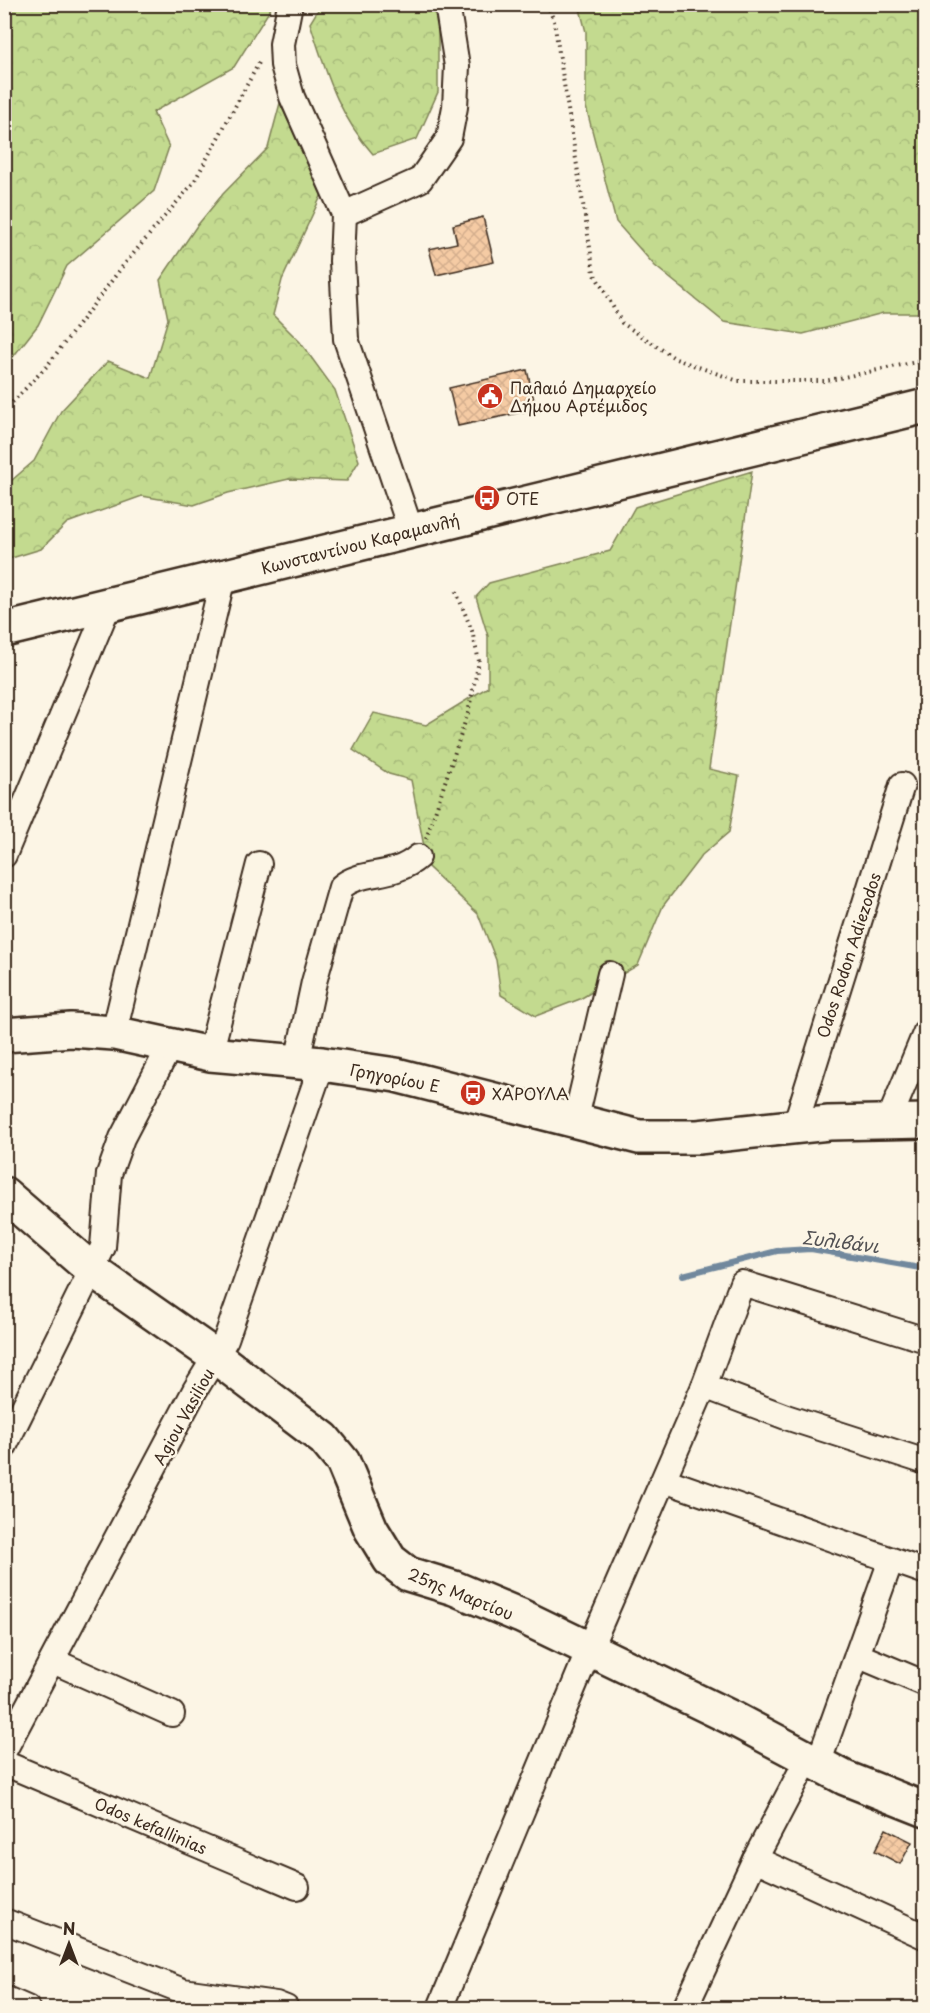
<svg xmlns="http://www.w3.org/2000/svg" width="930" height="2013" font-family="'Playpen Sans',sans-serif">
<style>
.forest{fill:url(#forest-crowns);stroke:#7f8256;stroke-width:1.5}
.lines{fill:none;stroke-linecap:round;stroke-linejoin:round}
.stream{stroke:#71889d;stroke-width:6}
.building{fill:url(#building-cross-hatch);stroke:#3b2a1e;stroke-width:1.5}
.street-casing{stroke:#3b2a1e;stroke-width:28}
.secondary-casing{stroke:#3b2a1e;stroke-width:38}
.path{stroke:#3b2a1e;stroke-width:4;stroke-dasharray:1.5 4.5;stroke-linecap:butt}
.street{stroke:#fcf5e5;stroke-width:24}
.secondary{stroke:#fcf5e5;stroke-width:33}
.labels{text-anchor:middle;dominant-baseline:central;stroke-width:5;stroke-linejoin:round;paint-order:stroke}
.poi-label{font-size:16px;fill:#3b2a1e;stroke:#fcf5e5;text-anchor:start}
.street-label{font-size:16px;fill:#3b2a1e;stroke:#fcf5e5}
.water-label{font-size:18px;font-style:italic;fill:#525153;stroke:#fcf5e5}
</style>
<defs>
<pattern id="forest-crowns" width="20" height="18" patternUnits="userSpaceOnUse" patternTransform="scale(1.5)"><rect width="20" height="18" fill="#c3da8f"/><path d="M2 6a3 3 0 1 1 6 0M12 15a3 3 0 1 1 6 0" fill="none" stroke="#a8bb7b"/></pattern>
<pattern id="building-cross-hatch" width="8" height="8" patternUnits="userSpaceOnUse" patternTransform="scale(1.5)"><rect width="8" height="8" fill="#f5cba4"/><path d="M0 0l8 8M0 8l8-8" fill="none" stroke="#d3ae8d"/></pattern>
</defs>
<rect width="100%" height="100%" fill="#fcf5e5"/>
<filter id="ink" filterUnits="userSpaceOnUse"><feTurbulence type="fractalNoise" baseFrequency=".0167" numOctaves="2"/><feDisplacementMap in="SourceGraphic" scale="12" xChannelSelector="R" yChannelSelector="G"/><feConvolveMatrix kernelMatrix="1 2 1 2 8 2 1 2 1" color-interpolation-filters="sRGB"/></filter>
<g filter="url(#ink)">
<g class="forest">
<polygon points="5,4 273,5 234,67 153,112 169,147 154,191 67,266 38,325 5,367"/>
<path d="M321,5h115l2,13v74l-21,47 -44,15c-36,-41 -46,-80 -63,-131z"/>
<polygon points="579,5 925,5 925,313 883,313 803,334 724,322 655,266 616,222 586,107 586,32"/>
<polygon points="280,103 322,194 282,280 273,315 300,342 335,390 359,461 347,481 289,479 228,493 194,505 142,496 67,523 41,549 5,560 4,487 34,461 61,411 108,361 150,378 168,319 160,280 196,227 223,194 268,148"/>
<polygon points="752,471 709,769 739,776 729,832 702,855 663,906 638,965 580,999 536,1016 501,995 496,960 478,914 428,867 411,780 389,774 353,750 374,713 426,725 488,687 488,636 476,597 489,583 610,551 635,507"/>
</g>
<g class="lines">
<polyline class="stream" points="683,1275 777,1251 811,1249 926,1269"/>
</g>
<g class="building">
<polygon points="483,217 494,262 436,275 429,249 457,243 453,225"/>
<polygon points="527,370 536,409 458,426 449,388"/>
<polygon points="886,1829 912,1842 900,1864 875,1851"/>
</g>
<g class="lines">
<g class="street-casing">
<g id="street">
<polyline points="290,4 282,44 283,65 292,97 344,214 342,261 346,339 411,531"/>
<polyline points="344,214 420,180 449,138 455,107 457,66 447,4"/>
<polyline points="4,855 109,604"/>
<polyline points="114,1033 223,577"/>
<polyline points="210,1054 259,864"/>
<path d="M297,1062l17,-80 27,-95c21,-18 52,-8 77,-30"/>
<polyline points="889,1120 926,1031"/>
<polyline points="575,1122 610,974"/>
<polyline points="795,1126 902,785"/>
<polyline points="704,1386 786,1417 926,1462"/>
<polyline points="4,1447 103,1247 109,1174 122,1138 171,1044"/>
<polyline points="664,1480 926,1572"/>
<polyline points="857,1655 926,1684"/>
<polyline points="53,1661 172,1714"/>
<polyline points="4,1751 195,1390 226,1339 322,1064"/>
<polyline points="4,1763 297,1887"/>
<polyline points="818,1764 891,1560"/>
<polyline points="755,1859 926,1937"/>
<polyline points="4,1921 183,1991 276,2004 286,2008"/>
<polyline points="4,1998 27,2008"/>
<polyline points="440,2008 589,1650 704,1386 742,1283 926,1340"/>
<polyline points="685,2008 755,1859 808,1758"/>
</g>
</g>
<g class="secondary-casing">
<g id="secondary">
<polyline points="4,630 926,406"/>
<polyline points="4,1035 71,1030 114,1033 210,1054 322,1064 396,1075 639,1137 698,1137 829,1123 926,1121"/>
<polyline points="4,1194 93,1271 216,1357 324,1439 343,1462 371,1529 390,1560 408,1574 454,1588 521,1616 732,1718 845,1778 926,1810"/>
</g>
</g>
<g class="path">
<polyline points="547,4 554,21 594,273 622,323 676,359 738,381 825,381 926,360"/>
<polyline points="4,411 47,366 122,267 194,182 261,59"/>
<polyline points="426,839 468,713 479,661 472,631 456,591"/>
</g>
<use href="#street" class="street"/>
<use href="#secondary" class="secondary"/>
</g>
</g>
<defs>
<g id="civic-disc" transform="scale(1.35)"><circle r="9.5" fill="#c8321e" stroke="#fcf5e5"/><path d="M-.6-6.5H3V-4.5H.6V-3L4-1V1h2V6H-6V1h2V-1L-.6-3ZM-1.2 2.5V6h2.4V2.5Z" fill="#fff"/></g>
<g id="bus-disc" transform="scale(1.35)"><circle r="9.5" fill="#c8321e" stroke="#fcf5e5"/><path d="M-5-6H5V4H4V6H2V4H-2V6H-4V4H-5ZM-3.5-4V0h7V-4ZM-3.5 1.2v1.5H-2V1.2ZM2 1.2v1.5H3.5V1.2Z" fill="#fff"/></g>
</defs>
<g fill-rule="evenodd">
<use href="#civic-disc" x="490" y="396"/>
<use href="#bus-disc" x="487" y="498"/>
<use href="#bus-disc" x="473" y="1093"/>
</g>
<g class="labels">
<g class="poi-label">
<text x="510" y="387">Παλαιό Δημαρχείο<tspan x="510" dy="18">Δήμου Αρτέμιδος</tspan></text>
<text x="506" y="498">ΟΤΕ</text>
<text x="492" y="1093">ΧΑΡΟΥΛΑ</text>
</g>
<g class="street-label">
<text transform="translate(360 543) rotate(-14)">Κωνσταντίνου Καραμανλή</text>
<text transform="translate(848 955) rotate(-72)">Odos Rodon Adiezodos</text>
<text transform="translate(395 1077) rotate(11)">Γρηγορίου Ε</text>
<text transform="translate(183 1416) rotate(-61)">Agiou Vasiliou</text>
<text transform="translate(461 1593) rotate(22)">25ης Μαρτίου</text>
<text transform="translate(151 1825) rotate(23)">Odos kefallinias</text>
</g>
<g class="water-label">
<text transform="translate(841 1241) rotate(7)">Συλιβάνι</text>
</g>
</g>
<rect width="930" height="2013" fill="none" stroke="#fcf5e5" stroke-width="24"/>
<rect x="12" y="12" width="906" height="1989" fill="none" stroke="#3b2a1e" stroke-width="2" filter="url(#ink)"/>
<g transform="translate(69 1944)" stroke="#fcf5e5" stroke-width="4.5" paint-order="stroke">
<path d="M0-4.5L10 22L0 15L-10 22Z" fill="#3b2a1e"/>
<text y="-9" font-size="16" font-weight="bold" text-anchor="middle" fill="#3b2a1e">N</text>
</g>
</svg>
